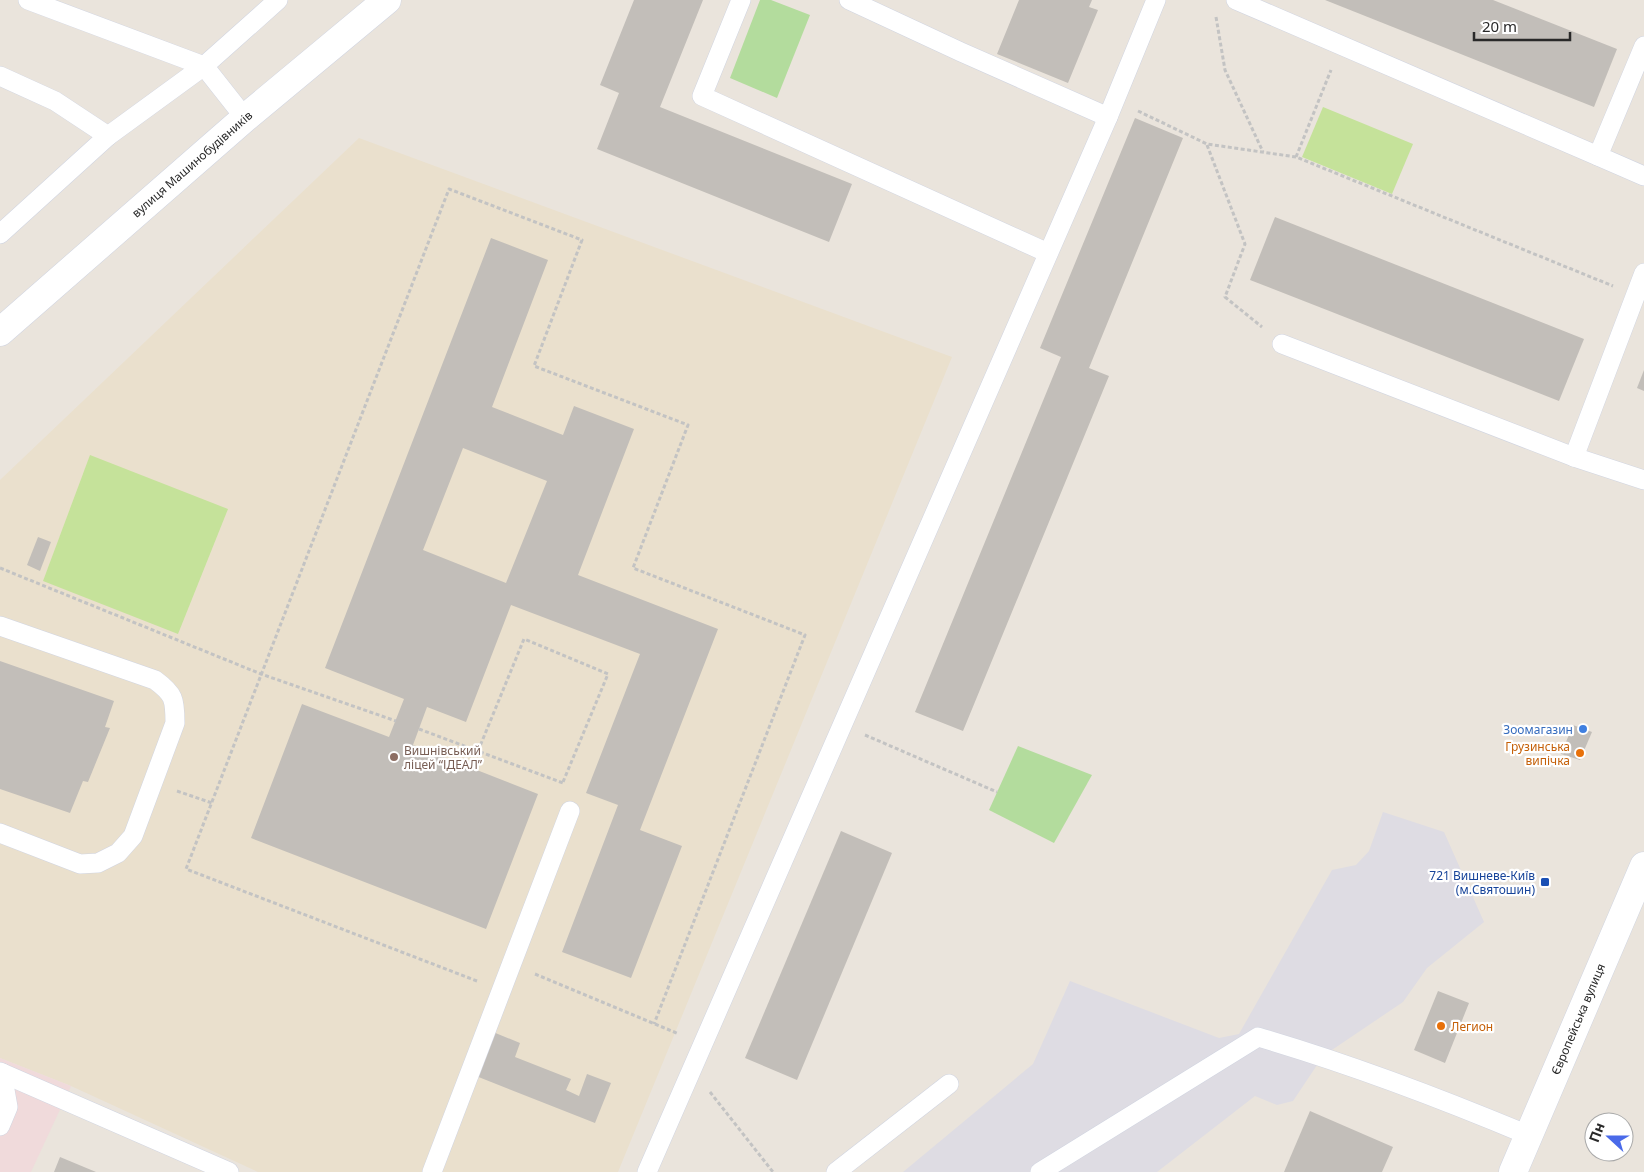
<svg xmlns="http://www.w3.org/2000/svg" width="1644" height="1172" font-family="'Noto Sans',sans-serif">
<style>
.industrial{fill:#dedce3}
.education{fill:#eae0cd}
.medical{fill:#f0dadb}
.green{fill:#b3dc9d}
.pitch{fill:#c5e29a}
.building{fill:#c2beb9;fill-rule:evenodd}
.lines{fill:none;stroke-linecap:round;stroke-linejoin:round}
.service-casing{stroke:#d1d5e1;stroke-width:20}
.minor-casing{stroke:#d1d5e1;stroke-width:29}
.tertiary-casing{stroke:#d1d5e1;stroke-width:29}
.path{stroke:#c3c3c3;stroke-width:3;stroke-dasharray:4 2.5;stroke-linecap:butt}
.service{stroke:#fff;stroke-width:19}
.minor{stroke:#fff;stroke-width:28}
.tertiary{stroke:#fff;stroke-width:28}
.shop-dot{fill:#3f7fe0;stroke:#fff;stroke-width:2}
.food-dot{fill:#e8710a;stroke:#fff;stroke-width:2}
.education-dot{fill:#8d6e63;stroke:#fff;stroke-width:2}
.transit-dot{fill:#1a4fb4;stroke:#fff;stroke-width:2}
.labels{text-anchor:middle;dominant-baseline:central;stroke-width:4.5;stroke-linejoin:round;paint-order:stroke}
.street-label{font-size:12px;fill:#292929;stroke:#fff}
.shop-label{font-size:12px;fill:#366cbe;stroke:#fff;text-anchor:end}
.food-label{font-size:12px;fill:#c56008;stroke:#fff;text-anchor:end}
.education-label{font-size:12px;fill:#785e54;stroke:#fff;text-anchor:start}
.transit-label{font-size:12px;fill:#164399;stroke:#fff;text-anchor:end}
</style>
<rect width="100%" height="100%" fill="#eae4dc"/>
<polygon class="industrial" points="1383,812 1444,832 1484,922 1427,968 1403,1002 1323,1056 1293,1101 1277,1105 1255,1096 1157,1172 903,1172 1033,1064 1070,981 1219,1038 1239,1034 1332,870 1356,865 1369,851"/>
<polygon class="education" points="359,138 952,357 618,1172 258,1172 71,1086 0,1058 0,480"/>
<polygon class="medical" points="0,1058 71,1086 31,1172 0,1172"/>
<g class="green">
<polygon points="760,0 771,0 810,15 777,98 730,78"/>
<polygon points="1018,746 1092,775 1054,843 989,810"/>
</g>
<g class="pitch">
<polygon points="1323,107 1413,144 1392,194 1302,157"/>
<polygon points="90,455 228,509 178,634 43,581"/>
</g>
<g class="building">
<polygon points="634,0 703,0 660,107 852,184 829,242 597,149 619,93 600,85"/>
<polygon points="1019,0 1092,0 1089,7 1098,10 1068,83 997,54"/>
<polygon points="1325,0 1493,0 1617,49 1594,107"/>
<polygon points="1135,118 1183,138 1089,368 1109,376 963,731 915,712 1061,357 1040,348"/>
<polygon points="1275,217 1584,339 1559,401 1250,280"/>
<path d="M491,238l57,22 -56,147 71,28 11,-29 60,23 -56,146 140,54 -78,201 42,16 -51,132 -69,-26 56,-147 -32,-12 54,-139 -129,-49 -45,117 -39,-15 -14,38 125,49 -52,135 -235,-91 51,-134 87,33 15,-38 -79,-31zM463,448l84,33 -41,102 -83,-33z"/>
<polygon points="1644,370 1644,391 1637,388"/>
<polygon points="38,537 51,542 40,571 27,565"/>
<polygon points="0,661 114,701 105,727 110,728 88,782 83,781 70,813 0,789"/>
<polygon points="1573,725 1592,732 1580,760 1561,754"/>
<polygon points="841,831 892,853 797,1080 745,1058"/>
<polygon points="1438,991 1469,1003 1445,1063 1414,1050"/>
<polygon points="493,1032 520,1043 515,1057 571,1079 566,1090 579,1096 587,1074 611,1083 595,1123 476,1076"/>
<polygon points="1310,1111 1393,1147 1382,1172 1284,1172"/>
<polygon points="60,1157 96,1172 54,1172"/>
</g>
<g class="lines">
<g class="service-casing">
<g id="service">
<polyline points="28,0 204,66 245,118"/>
<polyline points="741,0 702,96 1048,253"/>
<polyline points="849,0 961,52 1108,117"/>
<polyline points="1236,0 1598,156"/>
<polyline points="1644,46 1598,156 1644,176"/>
<polyline points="0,76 55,101 108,136 204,66 278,0"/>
<polyline points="0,234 108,136"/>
<polyline points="1282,344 1574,457 1644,480"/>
<polyline points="1574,457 1644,273"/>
<path d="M0,626l155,54c19,14 20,19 20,43l-42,113 -15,17 -20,10 -18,1 -80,-31"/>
<polyline points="0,1072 2,1073 8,1107 0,1126"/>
<polyline points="2,1073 229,1172"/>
<polyline points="432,1172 570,811"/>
<polyline points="647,1172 1108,117 1156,0"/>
<polyline points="836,1172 949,1084"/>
<path d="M1040,1172l218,-135c92,27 182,61 270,98"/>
</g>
</g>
<g class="minor-casing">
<polyline id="minor" points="0,332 245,118 387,0"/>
</g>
<g class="tertiary-casing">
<polyline id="tertiary" points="1513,1172 1644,866"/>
</g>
<g class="path">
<polyline points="1216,17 1225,70 1263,152"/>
<polyline points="1138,111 1207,144 1296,157 1613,286"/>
<polyline points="1207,145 1245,244 1225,297 1262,327"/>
<polyline points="1296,157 1331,70"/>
<polyline points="0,568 261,674 396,721"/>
<polyline points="419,729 563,783"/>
<polyline points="865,735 997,792"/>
<polyline points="478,751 524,639 608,674 563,782"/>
<polyline points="177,791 212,803"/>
<polyline points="535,974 679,1034"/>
<polyline points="477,981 186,869 449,189 582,240 534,366 688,425 633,568 805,635 654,1024"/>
<polyline points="710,1092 773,1172"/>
</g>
<use href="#service" class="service"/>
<use href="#minor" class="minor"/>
<use href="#tertiary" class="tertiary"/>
</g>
<circle class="shop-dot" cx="1583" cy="729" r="5"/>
<g class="food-dot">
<circle cx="1580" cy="753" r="5"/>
<circle cx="1441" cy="1026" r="5"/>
</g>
<circle class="education-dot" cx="394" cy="757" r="5"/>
<rect class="transit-dot" x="1540" y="877" width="10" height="10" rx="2.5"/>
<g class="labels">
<g class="street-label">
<text transform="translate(192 164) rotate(-41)">вулиця Машинобудівників</text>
<text transform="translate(1578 1019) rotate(-67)">Європейська вулиця</text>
</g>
<g class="shop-label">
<text x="1573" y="729">Зоомагазин</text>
</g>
<g class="food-label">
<text x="1570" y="746">Грузинська<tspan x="1570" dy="14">випічка</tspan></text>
<text x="1451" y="1026" text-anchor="start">Легион</text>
</g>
<g class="education-label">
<text x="404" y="750">Вишнівський<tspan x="404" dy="14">ліцей “ІДЕАЛ”</tspan></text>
</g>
<g class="transit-label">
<text x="1535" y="875">721 Вишневе-Київ<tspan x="1535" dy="14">(м.Святошин)</tspan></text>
</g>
</g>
<g transform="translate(1609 1137) rotate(291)"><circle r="24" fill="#ffffff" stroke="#a9a9a9"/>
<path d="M0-4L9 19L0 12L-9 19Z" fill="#4a6ae9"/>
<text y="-8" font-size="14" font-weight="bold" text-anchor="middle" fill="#292929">Пн</text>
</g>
<path d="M1474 32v8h96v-8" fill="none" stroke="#292929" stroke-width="2.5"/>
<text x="1482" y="32" font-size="15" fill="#292929" stroke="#ffffff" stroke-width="4" paint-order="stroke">20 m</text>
</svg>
